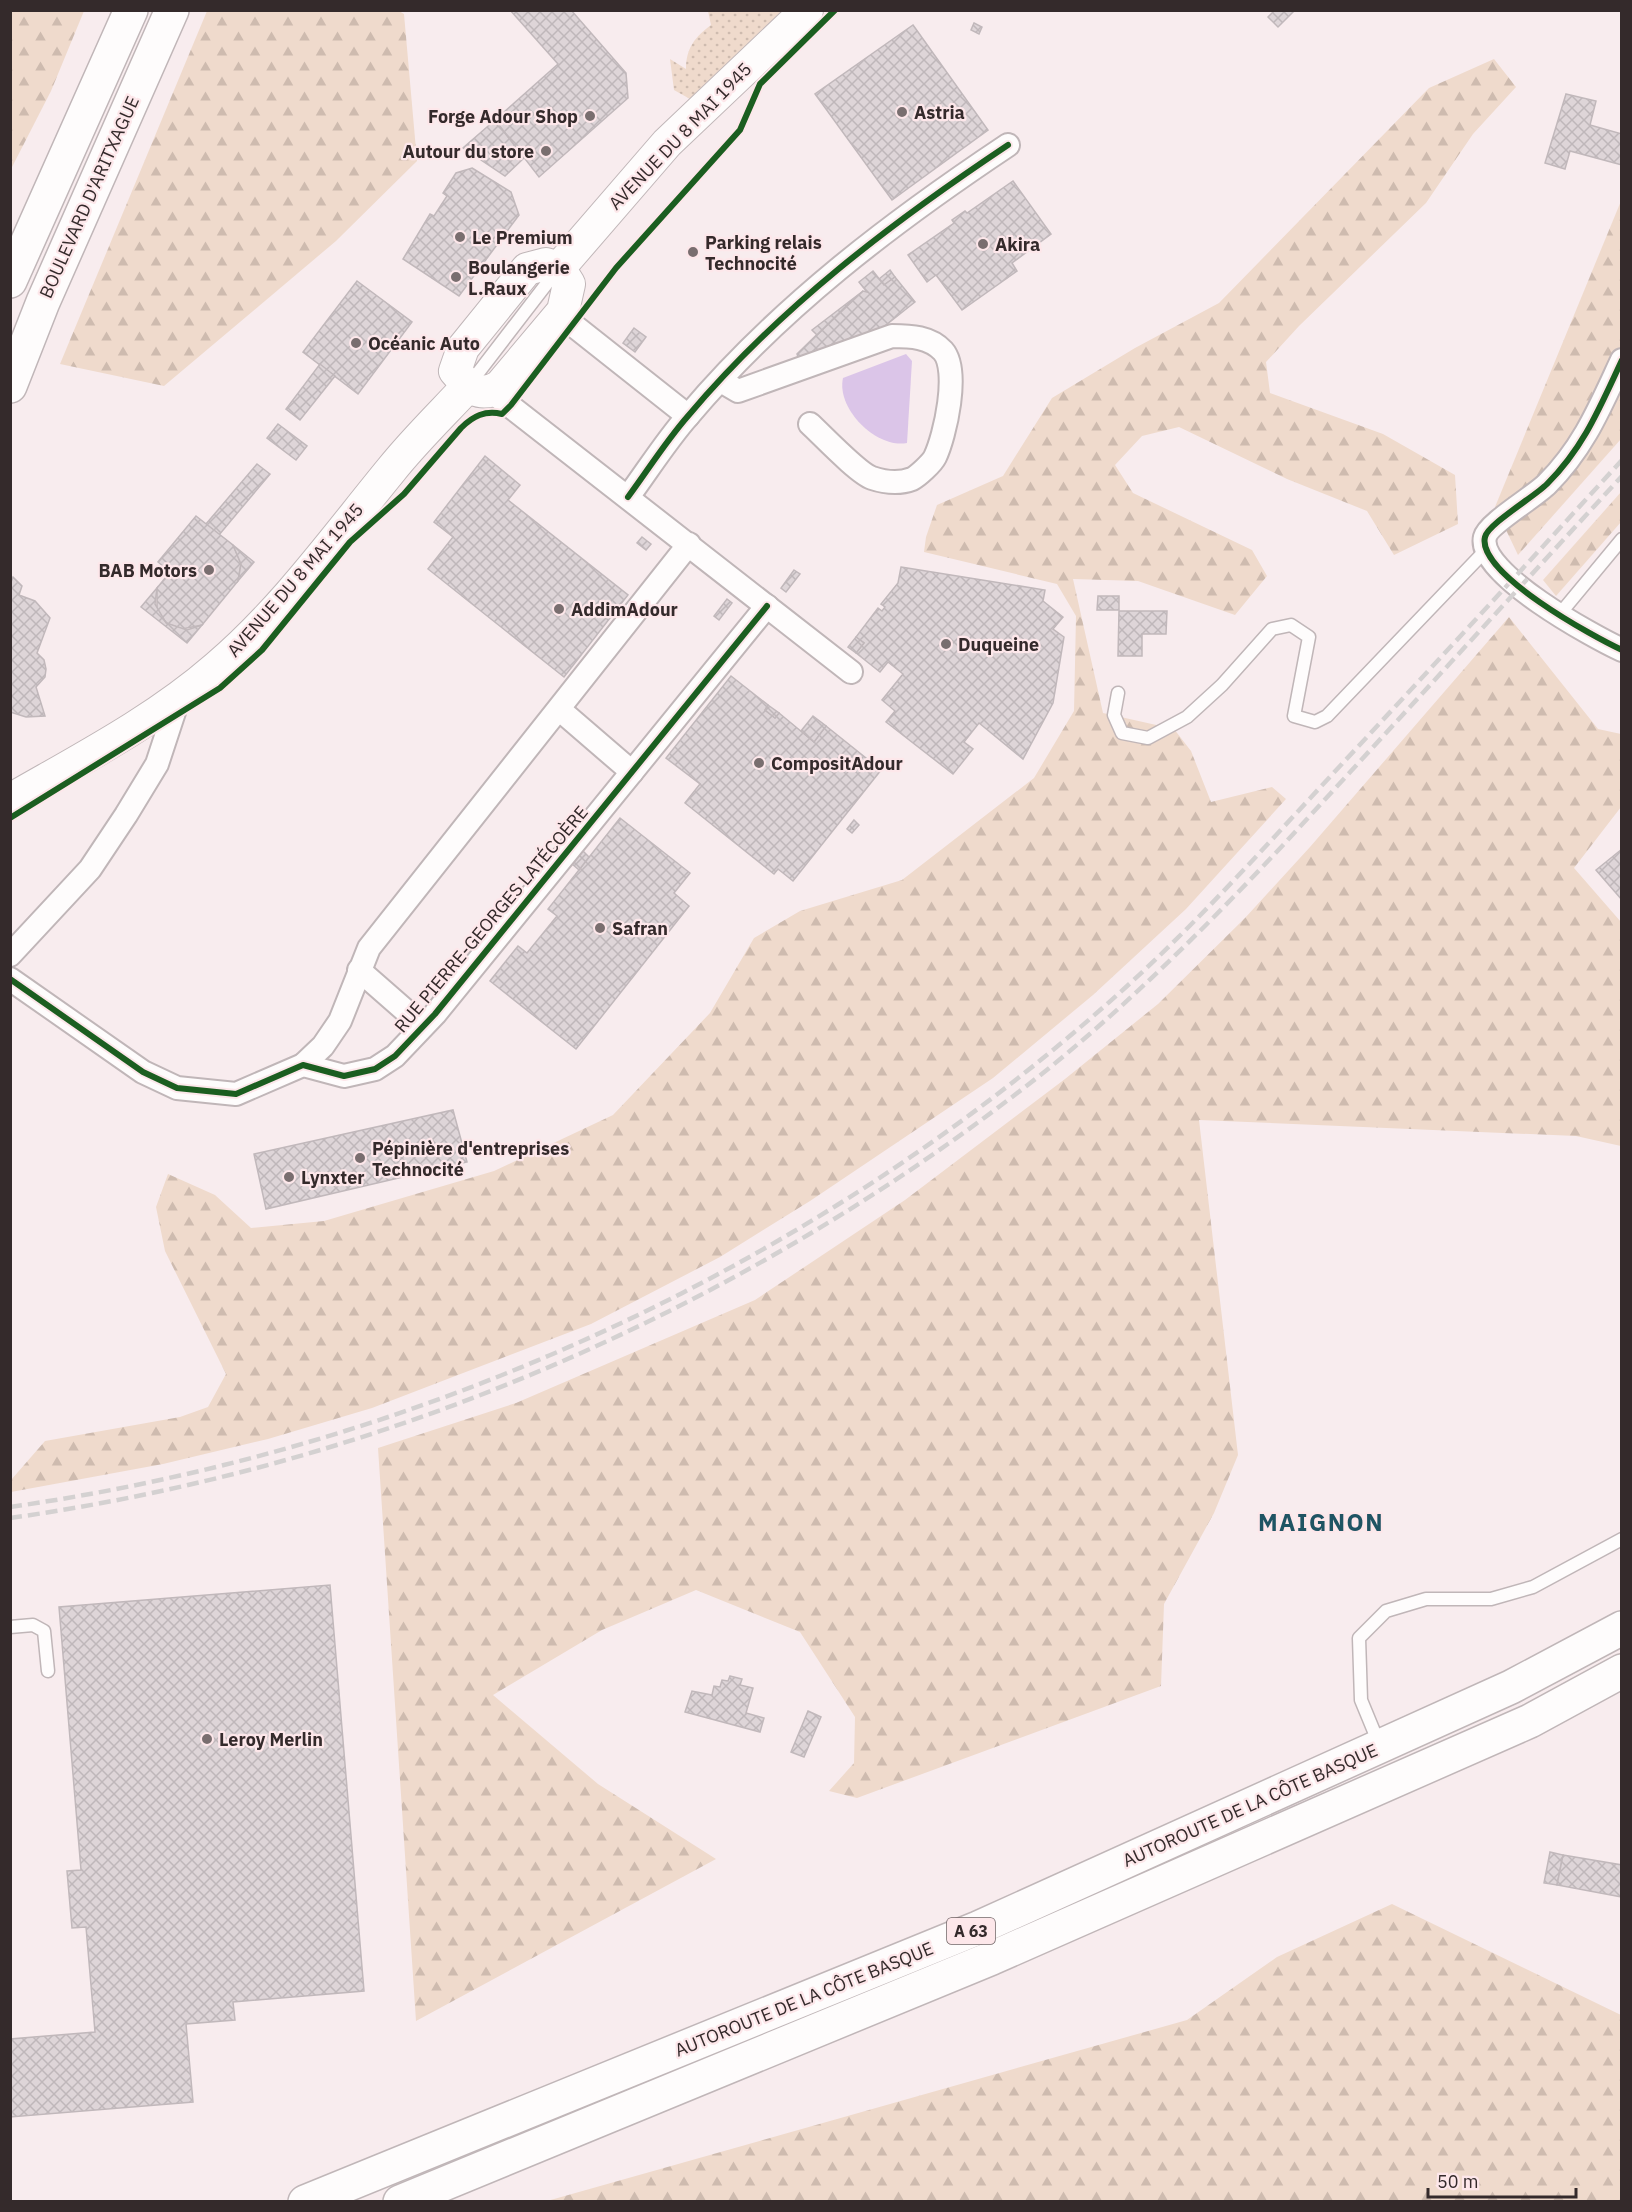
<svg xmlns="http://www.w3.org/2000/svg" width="1632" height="2212" font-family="'IBM Plex Sans',sans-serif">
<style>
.grass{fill:url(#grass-dots)}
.forest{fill:url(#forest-firs)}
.water{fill:#dbc5e8}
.building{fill:url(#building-cross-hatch);stroke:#c1b8bb;stroke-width:1.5}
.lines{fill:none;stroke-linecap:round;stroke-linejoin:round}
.service-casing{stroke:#c0b6b8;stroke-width:15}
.minor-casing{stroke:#c0b6b8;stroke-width:26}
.secondary-casing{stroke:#c0b6b8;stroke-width:34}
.primary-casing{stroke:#c0b6b8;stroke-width:36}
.motorway-casing{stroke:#c0b6b8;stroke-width:36}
.service{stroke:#fefcfc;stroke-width:12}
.minor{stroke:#fefcfc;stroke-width:22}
.secondary{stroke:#fefcfc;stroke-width:32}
.primary{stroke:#fefcfc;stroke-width:33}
.motorway{stroke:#fefcfc;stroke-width:33}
.rail{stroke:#d4d1d1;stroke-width:4.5;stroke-dasharray:12 6;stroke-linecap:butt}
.cycleway-casing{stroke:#fde7ea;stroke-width:10}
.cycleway{stroke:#1b5e20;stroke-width:6}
.poi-dot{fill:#796e6f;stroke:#fde7ea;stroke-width:2}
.labels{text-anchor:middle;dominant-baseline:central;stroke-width:4.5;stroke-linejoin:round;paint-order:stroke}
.shield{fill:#fde7ea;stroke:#706364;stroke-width:1.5}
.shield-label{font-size:16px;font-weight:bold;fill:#342a2b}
.poi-label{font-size:18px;font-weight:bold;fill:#342a2b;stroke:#fde7ea;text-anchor:start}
.street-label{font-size:18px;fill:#342a2b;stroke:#fde7ea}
.district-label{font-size:24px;font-weight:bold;letter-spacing:1.5px;fill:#1f5463;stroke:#fde7ea}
</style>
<defs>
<pattern id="grass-dots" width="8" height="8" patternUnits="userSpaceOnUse" patternTransform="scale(1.5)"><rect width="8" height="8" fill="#efdacc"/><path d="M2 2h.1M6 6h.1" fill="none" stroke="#cebbaf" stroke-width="1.8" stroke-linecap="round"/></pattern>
<pattern id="forest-firs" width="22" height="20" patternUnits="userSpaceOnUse" patternTransform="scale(1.5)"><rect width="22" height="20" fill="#efdacc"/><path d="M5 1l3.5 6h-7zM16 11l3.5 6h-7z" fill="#cebbaf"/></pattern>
<pattern id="building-cross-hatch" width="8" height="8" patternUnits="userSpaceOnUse" patternTransform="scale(1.5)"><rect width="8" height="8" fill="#ded5d8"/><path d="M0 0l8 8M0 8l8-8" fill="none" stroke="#bfb7ba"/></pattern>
</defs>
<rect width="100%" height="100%" fill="#f8ecee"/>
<path class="grass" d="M708,11h78l-96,88 -16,-9 -4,-31 16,10c0,-21 9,-32 25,-44z"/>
<g class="forest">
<polygon points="11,10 84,11 51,91 11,169"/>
<polygon points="399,11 404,14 417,161 336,241 164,386 60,364 207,11"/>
<polygon points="1494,59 1516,87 1473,134 1426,203 1299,326 1266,362 1270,393 1383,434 1455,475 1458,524 1394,555 1367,511 1287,479 1179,427 1142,436 1115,465 1133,493 1252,550 1267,576 1235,615 1138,581 1073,579 1103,713 1174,729 1191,751 1211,802 1272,787 1286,799 1186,909 1093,995 993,1078 810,1201 720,1257 591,1324 372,1408 268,1439 163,1464 11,1492 11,1480 45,1441 180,1417 208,1407 226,1374 165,1251 156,1207 168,1174 215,1195 251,1228 324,1221 494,1171 613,1115 710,1013 754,938 800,911 902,880 1034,778 1074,711 1076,616 1057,584 924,552 926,537 937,505 1003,476 1052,398 1135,348 1219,303 1429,88"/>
<polygon points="1621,201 1621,439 1518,555 1495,507"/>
<polygon points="1621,492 1621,522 1556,596 1543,580"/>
<polygon points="1509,617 1598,729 1621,734 1621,807 1574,868 1621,922 1621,1146 1576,1136 1199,1120 1238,1455 1214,1513 1164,1604 1161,1686 857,1798 829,1791 854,1763 855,1717 800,1632 696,1590 602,1630 493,1695 598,1784 716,1859 416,2021 378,1448 516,1403 755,1300 905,1200 1065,1079 1158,1004 1245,918 1310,847"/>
<polygon points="1392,1904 1621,2015 1621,2201 547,2201 1187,2020 1277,1957"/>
</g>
<path class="water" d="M906,354l6,7 -5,82c-30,6 -71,-34 -64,-65z"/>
<g class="building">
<polygon points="510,10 571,10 626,73 628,98 539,177 495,120 558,64"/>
<polygon points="1275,10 1295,10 1278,27 1268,17"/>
<polygon points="974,23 982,27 979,34 971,30"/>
<polygon points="913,25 988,130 892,200 815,94"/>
<polygon points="1566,94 1596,101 1590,125 1622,134 1622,165 1570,151 1565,169 1545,163"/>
<polygon points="495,120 524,158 505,176 463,148"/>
<polygon points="472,168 511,192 519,215 459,296 403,259 430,214 434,216 447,196 443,193 456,173"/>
<polygon points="1013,181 1051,234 1012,263 1017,271 962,310 936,275 927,282 908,255 954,223 952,220 965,211 967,213"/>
<polygon points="890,270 895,277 884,285 879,279"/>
<polygon points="873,271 884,285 895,277 915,302 867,340 800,363 797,354 840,312 863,291 867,292 859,282"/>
<polygon points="357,281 412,322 358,394 303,352"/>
<polygon points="863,291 817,335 812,330"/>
<polygon points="634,328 646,337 635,352 623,343"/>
<polygon points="320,364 335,376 300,420 286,409"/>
<polygon points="278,424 307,446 296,460 267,438"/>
<polygon points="485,456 520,485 508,500 628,595 564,677 428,569 453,537 434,522"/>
<polygon points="257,464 270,474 219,535 206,524"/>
<polygon points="196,516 233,545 241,564 238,581 202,625 182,629 166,623 157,609 157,588 170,572 158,562"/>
<polygon points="642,537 651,544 646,550 637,543"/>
<polygon points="233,545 254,562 238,581 241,564"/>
<polygon points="901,567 1045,590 1043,601 1063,617 1053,629 1064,637 1053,703 1023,759 979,723 964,742 973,749 953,774 886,722 895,711 882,700 903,674 888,662 880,672 856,653 864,643 856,637 878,608 882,611 885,607 881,604 898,583"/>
<polygon points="794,570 800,574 786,592 781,588"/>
<polygon points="13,577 22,586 19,595 35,601 50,618 37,653 44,660 46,669 45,677 36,687 45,716 26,717 10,712 10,585"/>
<polygon points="157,588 155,604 166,623 187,630 202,625 187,643 141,607"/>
<polygon points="1098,596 1119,596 1119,610 1097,610"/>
<polygon points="727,599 732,603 719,620 714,616"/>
<polygon points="1119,611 1167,611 1166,634 1142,634 1142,656 1118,656"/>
<polygon points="856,637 864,643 856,653 848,647"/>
<polygon points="731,676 768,705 765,710 775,718 779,713 814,742 826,726 881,770 793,881 778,869 774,874 685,803 700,784 666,758"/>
<polygon points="768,705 779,713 775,718 765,710"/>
<polygon points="813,716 826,726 814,742 801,731"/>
<polygon points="620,818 690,873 674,893 689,906 576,1049 490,981 518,946 527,953 557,916 548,909"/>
<polygon points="854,820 859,825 852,833 847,829"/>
<polygon points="1622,849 1622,900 1596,870"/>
<polygon points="583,851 589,857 579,870 572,864"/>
<polygon points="453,1110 467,1162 266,1209 254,1154"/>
<polygon points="330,1585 364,1991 233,2002 235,2020 186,2024 193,2102 10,2117 10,2039 95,2032 86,1927 72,1928 67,1871 81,1870 59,1607"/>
<polygon points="730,1676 742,1679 740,1685 753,1688 746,1713 764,1718 760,1732 685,1712 692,1691 712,1695 714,1686 720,1687 722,1680 728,1681"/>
<polygon points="808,1711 821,1717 804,1757 791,1752"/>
<polygon points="1550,1852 1563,1855 1557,1885 1544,1883"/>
<polygon points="1563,1855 1622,1865 1622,1897 1557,1885"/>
</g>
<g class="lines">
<g class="service-casing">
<g id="service">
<polyline points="468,386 558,269"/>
<polyline points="1559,615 1622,539"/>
<polyline points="1118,693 1114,715 1122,733 1148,738 1187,717 1222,685 1272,629 1291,625 1309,637 1294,716 1315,722 1327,716 1486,550"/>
<polyline points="10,1627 33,1625 44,1631 48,1671"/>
<polyline points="1380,1746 1361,1700 1359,1638 1386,1611 1426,1599 1491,1599 1533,1587 1622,1539"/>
</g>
</g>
<g class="minor-casing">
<g id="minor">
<polyline points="563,311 573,325 688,416"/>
<path d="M1622,360c-22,47 -38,87 -75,124 -13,13 -59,40 -62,53 -9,36 109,100 137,113"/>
<path d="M721,381l17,10 154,-55c19,0 38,1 51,15 17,19 2,85 -8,106 -3,6 -17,19 -23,22 -13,5 -28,3 -40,-1 -14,-5 -49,-42 -62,-54"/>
<polyline points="492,392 851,672"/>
<path d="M628,497c20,-27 38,-56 60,-81 91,-108 203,-193 320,-271"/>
<polyline points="560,710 632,772"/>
<polyline points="10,955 90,869 126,815 157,764 179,697"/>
<polyline points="359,970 423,1026"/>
<polyline points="10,979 143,1072 177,1088 236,1094 303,1065 344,1076 375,1069 395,1056 435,1014 767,606"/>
<polyline points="303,1065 323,1046 340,1021 369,948 689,544"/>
</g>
</g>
<g class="secondary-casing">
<g id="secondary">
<path d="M546,264l13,4 10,16 -6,27 -63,75c-20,13 -32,1 -45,-15l8,-23 64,-79z"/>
<polyline points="559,268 667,143 807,10"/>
<path d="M10,800c71,-41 145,-79 207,-133 66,-56 119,-130 174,-197 23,-29 51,-56 77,-84"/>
</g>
</g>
<g class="primary-casing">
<g id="primary">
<polyline points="10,281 131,10"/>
<polyline points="10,386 43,302 172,10"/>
</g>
</g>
<g class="motorway-casing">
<g id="motorway">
<polyline points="305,2202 978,1928 1511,1687 1622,1628"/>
<polyline points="400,2202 992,1958 1530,1721 1622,1671"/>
</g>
</g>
<use href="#service" class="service"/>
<use href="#minor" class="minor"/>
<use href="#secondary" class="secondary"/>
<use href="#primary" class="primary"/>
<use href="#motorway" class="motorway"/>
<g class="rail">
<path d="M10,1507c412,-59 807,-240 1116,-520 76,-69 144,-146 214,-221 94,-101 188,-203 282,-306"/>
<path d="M10,1518c377,-53 734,-209 1033,-445 86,-69 165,-148 241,-229l338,-368"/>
</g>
<g class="cycleway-casing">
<g id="cycleway">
<path d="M1622,360c-22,47 -38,87 -75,124 -13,13 -59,40 -62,53 -9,36 109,100 137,113"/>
<path d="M628,497c20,-27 38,-56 60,-81 91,-108 203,-193 320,-271"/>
<path d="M10,818l210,-130 42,-38 88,-108 54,-48 57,-66c12,-12 24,-18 41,-14l9,-9 105,-137 124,-138 20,-46 75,-74"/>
<polyline points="10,979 143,1072 177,1088 236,1094 303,1065 344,1076 375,1069 395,1056 435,1014 767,606"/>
</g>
</g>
<use href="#cycleway" class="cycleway"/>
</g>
<g class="poi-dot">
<circle cx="902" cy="112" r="6"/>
<circle cx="590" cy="116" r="6"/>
<circle cx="546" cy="151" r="6"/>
<circle cx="460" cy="237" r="6"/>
<circle cx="983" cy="244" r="6"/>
<circle cx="693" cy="252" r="6"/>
<circle cx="456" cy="277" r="6"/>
<circle cx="356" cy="343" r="6"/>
<circle cx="209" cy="570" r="6"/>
<circle cx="559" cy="609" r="6"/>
<circle cx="946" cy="644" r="6"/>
<circle cx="759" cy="763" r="6"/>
<circle cx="600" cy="928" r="6"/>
<circle cx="360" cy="1158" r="6"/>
<circle cx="289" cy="1177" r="6"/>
<circle cx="207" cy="1739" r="6"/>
</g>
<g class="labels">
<rect class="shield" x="947" y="1918" width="48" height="26" rx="4.5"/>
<g class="shield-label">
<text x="971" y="1931">A 63</text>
</g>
<g class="poi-label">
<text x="914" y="112">Astria</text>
<text x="578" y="116" text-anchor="end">Forge Adour Shop</text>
<text x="534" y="151" text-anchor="end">Autour du store</text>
<text x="472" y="237">Le Premium</text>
<text x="705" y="242">Parking relais<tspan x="705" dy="21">Technocité</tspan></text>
<text x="995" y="244">Akira</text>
<text x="468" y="267">Boulangerie<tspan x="468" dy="21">L.Raux</tspan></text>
<text x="368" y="343">Océanic Auto</text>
<text x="197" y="570" text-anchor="end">BAB Motors</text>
<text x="571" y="609">AddimAdour</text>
<text x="958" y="644">Duqueine</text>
<text x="771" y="763">CompositAdour</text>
<text x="612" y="928">Safran</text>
<text x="372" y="1148">Pépinière d'entreprises<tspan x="372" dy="21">Technocité</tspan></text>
<text x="301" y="1177">Lynxter</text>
<text x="219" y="1739">Leroy Merlin</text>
</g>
<g class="street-label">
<text transform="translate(680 136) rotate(-46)">AVENUE DU 8 MAI 1945</text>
<text transform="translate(89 197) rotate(-66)">BOULEVARD D'ARITXAGUE</text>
<text transform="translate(295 580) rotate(-49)">AVENUE DU 8 MAI 1945</text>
<text transform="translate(491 919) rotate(-50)">RUE PIERRE-GEORGES LATÉCOÈRE</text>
<text transform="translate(1250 1805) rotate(-24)">AUTOROUTE DE LA CÔTE BASQUE</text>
<text transform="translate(804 1999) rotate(-22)">AUTOROUTE DE LA CÔTE BASQUE</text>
</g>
<g class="district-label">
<text x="1321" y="1522">MAIGNON</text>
</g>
</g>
<rect width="1632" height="2212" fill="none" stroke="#342a2b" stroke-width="24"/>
<path d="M1428 2188v9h148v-9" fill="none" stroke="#342a2b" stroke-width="3"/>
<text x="1437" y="2188" font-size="18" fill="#342a2b" stroke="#fde7ea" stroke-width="4.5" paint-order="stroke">50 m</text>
</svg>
